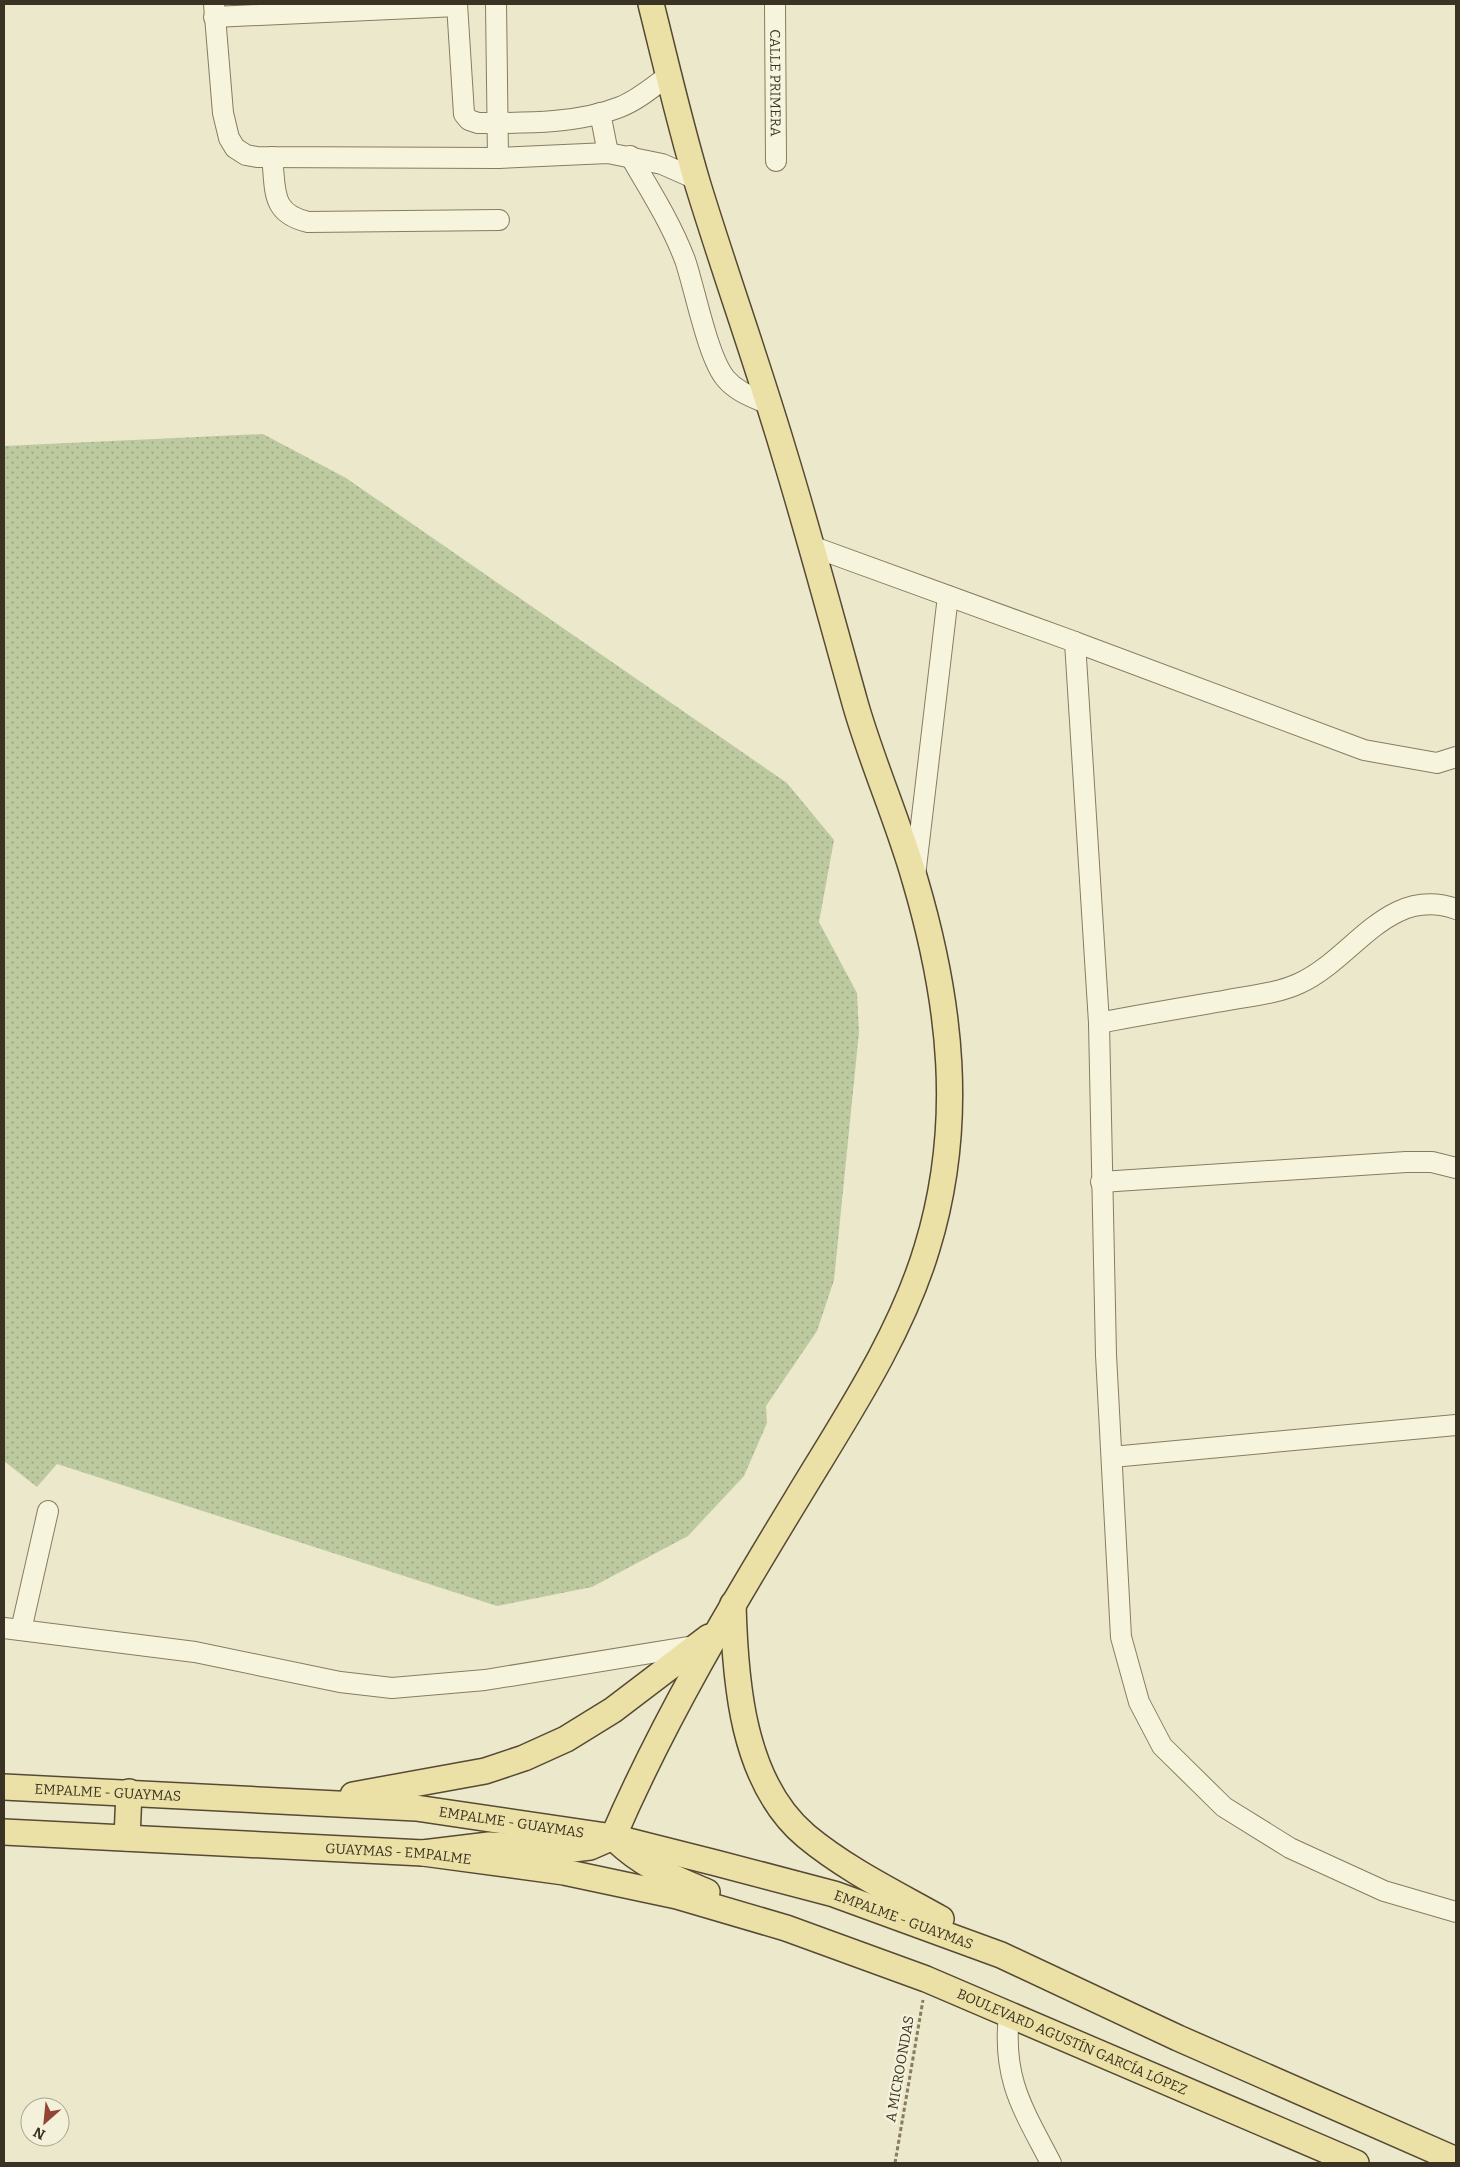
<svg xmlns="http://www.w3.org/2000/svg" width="1460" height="2167" font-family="Bitter,serif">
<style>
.grass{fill:url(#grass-dots)}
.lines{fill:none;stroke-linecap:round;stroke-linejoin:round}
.minor-casing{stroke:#887c60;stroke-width:22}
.major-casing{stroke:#564a34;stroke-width:28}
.path{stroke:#887c60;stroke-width:3;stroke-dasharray:4 2.5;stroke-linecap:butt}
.minor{stroke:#f7f4de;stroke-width:20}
.major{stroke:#ebe1a7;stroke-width:25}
.labels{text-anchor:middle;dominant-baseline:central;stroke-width:5;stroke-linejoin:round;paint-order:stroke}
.street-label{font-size:14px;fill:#3a3223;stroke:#f4f1da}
</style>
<defs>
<pattern id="grass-dots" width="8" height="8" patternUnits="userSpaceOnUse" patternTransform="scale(1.25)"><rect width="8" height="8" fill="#bdcaa0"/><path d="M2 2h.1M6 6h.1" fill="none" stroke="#9ba582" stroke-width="1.8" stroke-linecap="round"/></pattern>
</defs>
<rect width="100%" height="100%" fill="#ece8cb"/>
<polygon class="grass" points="263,434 346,478 787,783 834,840 819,922 857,993 859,1032 834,1280 817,1331 766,1406 767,1423 744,1476 688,1536 592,1587 497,1606 57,1464 37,1487 4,1461 4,446"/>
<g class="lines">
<g class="minor-casing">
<g id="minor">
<polyline points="214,4 223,113 229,138 235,148 246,155 257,157 498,158 608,153 662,164 696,179"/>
<path d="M457,4l7,110 5,6 9,3c46,0 99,1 142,-16 18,-7 34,-21 49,-32"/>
<polyline points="496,4 498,158"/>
<path id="s1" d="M775,4l1,157"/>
<polyline points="214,17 457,6"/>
<polyline points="600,113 608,153"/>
<path d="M630,156c20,34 41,67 55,104 10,29 23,99 41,119 11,13 27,18 42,25"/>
<path d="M272,157c4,33 -2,56 36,65l191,-2"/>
<polyline points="811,546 1075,642 1099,1023 1106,1355 1121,1637 1139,1702 1162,1746 1224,1807 1290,1848 1384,1891 1456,1912"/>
<polyline points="1075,642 1364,750 1437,763 1456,757"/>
<polyline points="915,876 948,596"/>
<path d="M1099,1023c41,-8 83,-15 124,-22 25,-5 54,-7 77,-18 54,-25 88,-98 156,-74"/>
<polyline points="1101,1182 1406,1162 1432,1162 1456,1168"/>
<polyline points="1112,1457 1456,1425"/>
<polyline points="4,1628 195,1652 340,1682 392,1688 485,1680 694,1646"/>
<polyline points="21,1630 48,1511"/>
<path d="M1009,2015c-7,64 14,94 42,148"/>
</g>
</g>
<g class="major-casing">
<g id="major">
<path d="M733,1604c2,77 9,178 73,232 41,34 89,57 135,83"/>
<path id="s2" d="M4,1787l412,21 197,29 103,26 118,31 167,61 177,83 278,122"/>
<polyline points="353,1795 485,1771 524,1758 566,1739 613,1710 709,1637"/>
<path id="s3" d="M4,1832l419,21 141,19 113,24 109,32 140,51 430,184"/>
<polyline points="127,1838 129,1792"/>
<path d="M616,1840c28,27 56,37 91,52"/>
<path d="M423,1853l66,-8 84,4 17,-2 23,-10c51,-118 116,-227 183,-337 48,-80 104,-162 131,-252 38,-124 24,-246 -12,-368 -17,-60 -43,-117 -60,-177 -23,-82 -45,-165 -70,-247 -27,-91 -59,-180 -87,-271 -18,-60 -32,-121 -47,-181"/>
</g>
</g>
<polyline class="path" points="895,2163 923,2000"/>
<use href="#minor" class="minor"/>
<use href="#major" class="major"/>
</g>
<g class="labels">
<g class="street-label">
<text stroke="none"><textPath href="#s1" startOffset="79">CALLE PRIMERA</textPath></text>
<text stroke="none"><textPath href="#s2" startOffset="104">EMPALME - GUAYMAS</textPath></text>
<text stroke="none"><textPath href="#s2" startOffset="509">EMPALME - GUAYMAS</textPath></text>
<text stroke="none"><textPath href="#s3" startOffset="395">GUAYMAS - EMPALME</textPath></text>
<text stroke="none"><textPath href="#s2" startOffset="914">EMPALME - GUAYMAS</textPath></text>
<text stroke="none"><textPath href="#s3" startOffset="1099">BOULEVARD AGUSTÍN GARCÍA LÓPEZ</textPath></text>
<text transform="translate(900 2069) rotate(-80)">A MICROONDAS</text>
</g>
</g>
<rect width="1460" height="2167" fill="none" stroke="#3a3223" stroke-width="10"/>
<g transform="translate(45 2122) rotate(207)"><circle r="24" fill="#f4f1da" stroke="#aaa591"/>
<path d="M0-4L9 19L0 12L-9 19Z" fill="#924535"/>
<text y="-8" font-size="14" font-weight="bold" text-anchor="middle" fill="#3a3223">N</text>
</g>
</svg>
